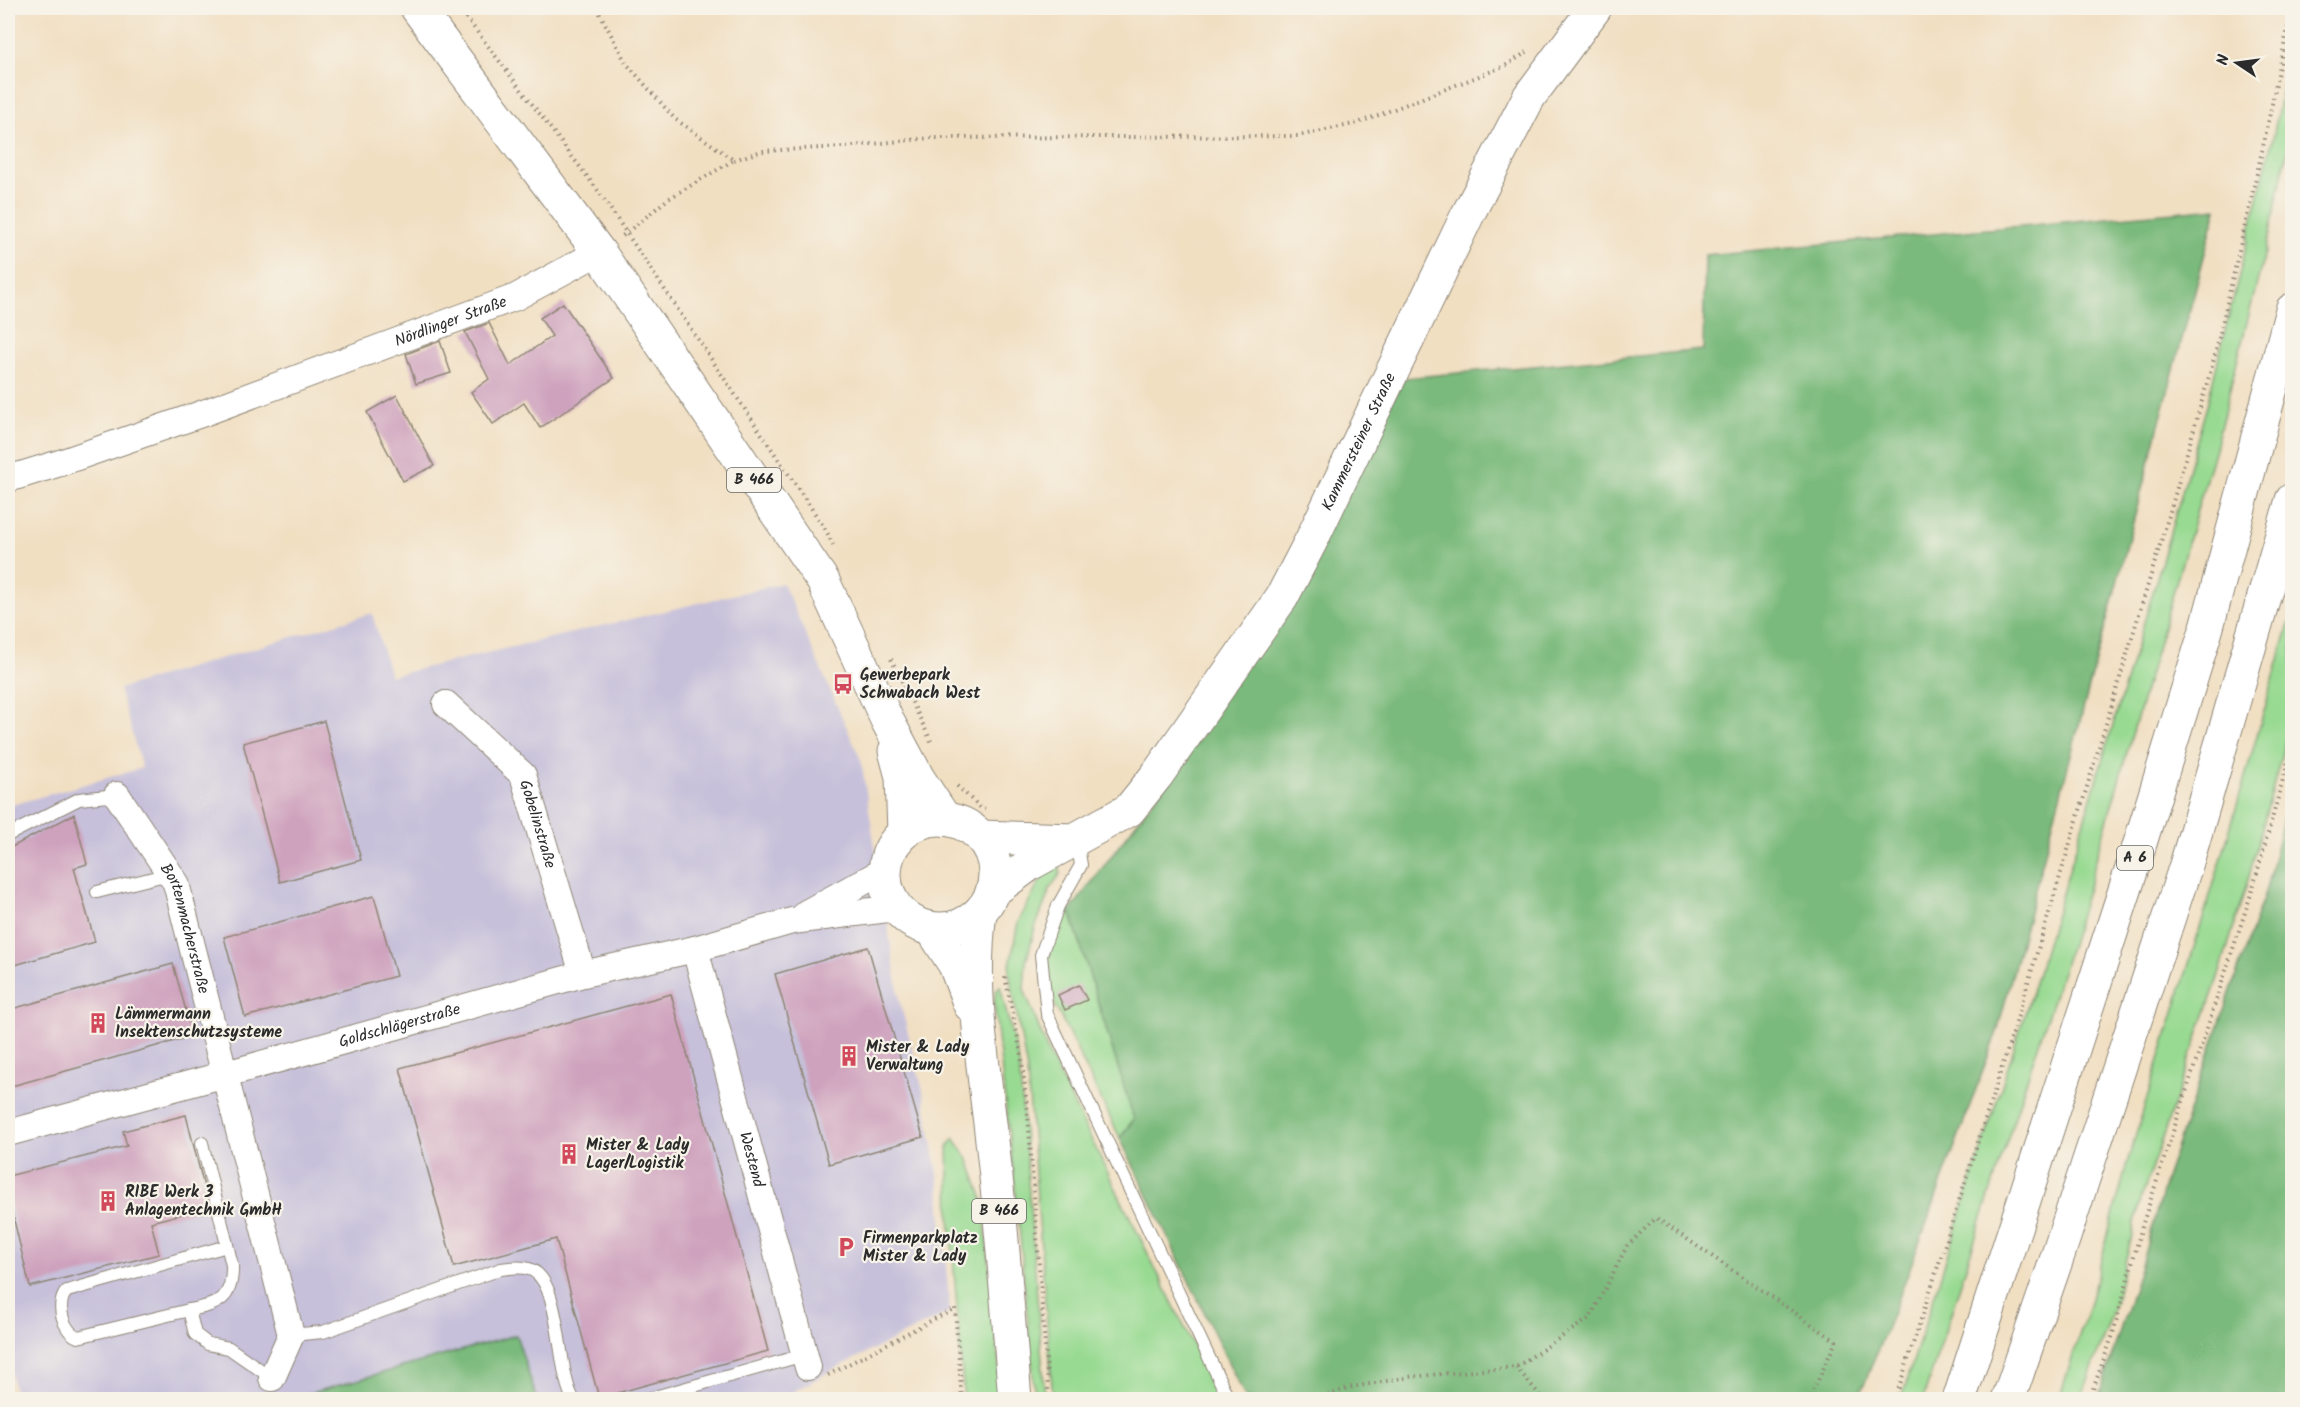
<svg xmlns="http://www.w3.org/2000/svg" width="2300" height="1407" font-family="Kalam,sans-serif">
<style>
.industrial{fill:#c6c0da}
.green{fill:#98da92;stroke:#62825e;stroke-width:1.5}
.forest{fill:#7aba7c;stroke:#527254;stroke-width:1.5}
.building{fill:#cea1bd}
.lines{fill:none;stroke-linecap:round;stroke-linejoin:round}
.lane-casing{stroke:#8e8576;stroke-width:14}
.street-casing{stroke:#8e8576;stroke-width:28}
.secondary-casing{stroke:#8e8576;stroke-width:35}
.primary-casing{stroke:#8e8576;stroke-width:35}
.highway-casing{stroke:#8e8576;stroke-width:35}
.path{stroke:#8e8576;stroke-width:4;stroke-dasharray:1.5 4.5;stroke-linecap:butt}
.lane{stroke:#fff;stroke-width:12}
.street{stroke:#fff;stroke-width:26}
.secondary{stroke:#fff;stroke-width:33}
.primary{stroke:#fff;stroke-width:33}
.highway{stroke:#fff;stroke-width:33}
.labels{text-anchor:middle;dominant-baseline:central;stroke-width:4.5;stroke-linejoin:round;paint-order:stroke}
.shield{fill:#f7f3e8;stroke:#686764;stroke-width:1.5}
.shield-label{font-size:15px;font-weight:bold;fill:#2b2b2b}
.street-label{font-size:16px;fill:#2b2b2b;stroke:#f7f3e8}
.poi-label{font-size:16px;font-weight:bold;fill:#2b2b2b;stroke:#f7f3e8;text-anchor:start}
</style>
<rect width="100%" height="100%" fill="#f7f3e8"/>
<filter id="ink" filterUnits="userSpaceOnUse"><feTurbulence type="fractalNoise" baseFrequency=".0167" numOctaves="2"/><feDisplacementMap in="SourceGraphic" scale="12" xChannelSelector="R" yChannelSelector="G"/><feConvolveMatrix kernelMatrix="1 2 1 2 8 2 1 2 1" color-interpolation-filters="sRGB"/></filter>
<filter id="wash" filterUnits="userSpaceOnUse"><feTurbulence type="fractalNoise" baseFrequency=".008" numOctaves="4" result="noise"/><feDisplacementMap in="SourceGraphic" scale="24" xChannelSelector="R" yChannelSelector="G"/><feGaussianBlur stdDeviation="1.35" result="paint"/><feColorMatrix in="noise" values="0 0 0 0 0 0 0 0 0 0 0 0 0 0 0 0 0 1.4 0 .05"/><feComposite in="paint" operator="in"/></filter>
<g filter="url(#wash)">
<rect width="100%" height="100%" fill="#f1dfc2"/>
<polygon class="industrial" points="783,583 861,760 900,1002 923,1091 938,1175 950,1312 834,1369 780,1399 537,1399 516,1335 290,1399 16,1399 8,1356 8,806 142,768 119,689 372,613 390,676"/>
<g class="green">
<polygon points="2292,35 2292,130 2270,232 2215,448 2076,929 1923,1399 1901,1399 2038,973 2148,609 2206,409 2274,133"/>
<polygon points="2292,614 2292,717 2248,880 2220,972 2142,1196 2112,1314 2081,1399 2059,1399 2089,1306 2127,1163 2222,857"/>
<polygon points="1058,865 1061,873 1051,887 1035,928 1026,962 1024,989 1049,1054 1220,1399 1053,1399 1027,1070 1009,971 1018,922 1046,870"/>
<polygon points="1070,911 1134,1119 1120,1138 1055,1005 1047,977 1048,953 1057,921"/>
<polygon points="1000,986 1019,1063 1045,1399 1035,1399 1018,1214 994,1002 996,991"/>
<polygon points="954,1138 969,1160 983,1200 1002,1399 964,1399 950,1218 948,1146"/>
</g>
<g class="forest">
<polygon points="2217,208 1997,1032 1900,1295 1858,1399 1246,1399 1120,1138 1134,1119 1070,911 1201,737 1405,378 1703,350 1705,255"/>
<polygon points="2292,783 2292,1399 2098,1399 2141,1265 2166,1178 2266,889"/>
<polygon points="516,1335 537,1399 290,1399"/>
</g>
<g id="blocks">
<g class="building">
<polygon points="563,303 614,378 540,428 524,403 493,424 471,392 489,379 465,332 489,323 510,365 552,336 540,318"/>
<polygon points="440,341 451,373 416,384 406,354"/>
<polygon points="397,395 434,466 403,481 367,412"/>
<polygon points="324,721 361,860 280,882 243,743"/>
<polygon points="74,814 87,864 74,868 95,942 8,967 8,849"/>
<polygon points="374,896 396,976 245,1017 224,937"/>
<polygon points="868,947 923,1137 829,1164 775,974"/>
<polygon points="173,964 193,1036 8,1087 8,1010"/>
<polygon points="1079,985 1087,1000 1065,1010 1058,995"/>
<polygon points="671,994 768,1351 599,1398 556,1239 454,1267 400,1068"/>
<polygon points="186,1115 209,1207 151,1222 159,1254 30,1287 8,1195 8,1176 127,1146 123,1131"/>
</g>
</g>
</g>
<g filter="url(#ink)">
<use href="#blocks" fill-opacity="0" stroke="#8e8576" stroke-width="1.5"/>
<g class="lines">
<g class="lane-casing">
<g id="lane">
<polyline points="8,835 79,799 117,795"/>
<polyline points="1077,841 1081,865 1058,906 1041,955 1047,1014 1229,1400"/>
<polyline points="97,892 169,874"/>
<path d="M202,1143l30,122c1,34 -13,40 -43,45l6,24 13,10 21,4 43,30"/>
<path d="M189,1310l-111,27c-15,-5 -23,-34 -11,-46l160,-45"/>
<path d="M291,1335l32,-3 178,-63c9,-1 19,-3 28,0 34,10 27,105 45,131"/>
<polyline points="644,1400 804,1355"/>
</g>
</g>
<g class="street-casing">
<g id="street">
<path id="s1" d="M8,479l52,-16 141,-49 315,-117 83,-45"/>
<path id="s2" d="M446,704l77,71 60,199"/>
<path id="s3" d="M117,795l59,88 115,452 -19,43"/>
<polyline points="806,913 885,870"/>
<path id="s4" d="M695,949l113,418"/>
<path id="s5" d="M8,1133l218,-59 357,-100 112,-25 97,-28 104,-13"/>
</g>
</g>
<g class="secondary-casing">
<g id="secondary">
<polyline points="981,837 1075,840"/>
<path id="s6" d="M993,891l37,-27 99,-54 28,-35 125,-178 30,-58 155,-323 62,-119 66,-89"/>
</g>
</g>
<g class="primary-casing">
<g id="primary">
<polyline points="417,8 599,252 823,581 887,720 918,778 945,819"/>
<polyline points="895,751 902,777 904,832"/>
<circle cx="940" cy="874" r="55"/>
<path d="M980,912c-10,79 3,150 12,228 10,86 16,173 23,260"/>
<polyline points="932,929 955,965 970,1005"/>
</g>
</g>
<g class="highway-casing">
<g id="highway">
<polyline points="1959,1400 2137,853 2207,627 2292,310"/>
<polyline points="2008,1400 2059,1252 2187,862 2292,500"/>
</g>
</g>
<g class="path">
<polyline points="459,8 599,192 826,530 833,545"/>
<polyline points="597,8 626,63 675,119 734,160 668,199 620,238"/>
<polyline points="734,160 762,151 843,147 930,138 1298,136 1358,123 1505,66 1527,52"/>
<polyline points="891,659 931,741"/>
<polyline points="957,786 981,808 985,809"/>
<polyline points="1005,977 1021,1053 1028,1115 1049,1400"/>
<polyline points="1516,1367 1544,1400"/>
<polyline points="828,1375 955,1308 962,1400"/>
<polyline points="1317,1400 1347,1388 1409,1377 1516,1367 1590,1318 1627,1246 1656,1218 1836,1341 1809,1400"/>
<polyline points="1895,1400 2011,1039 2172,505 2214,359 2263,147 2292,8"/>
<polyline points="2089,1400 2112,1337 2143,1223 2252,891 2292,747"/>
</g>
<use href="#lane" class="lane"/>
<use href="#street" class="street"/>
<use href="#secondary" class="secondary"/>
<use href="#primary" class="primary"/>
<use href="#highway" class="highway"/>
</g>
</g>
<defs>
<g id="bus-bare" transform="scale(1.62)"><path d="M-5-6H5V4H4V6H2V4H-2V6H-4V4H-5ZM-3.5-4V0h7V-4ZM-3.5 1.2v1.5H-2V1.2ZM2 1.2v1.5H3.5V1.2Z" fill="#d1495b" stroke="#f7f3e8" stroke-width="2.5" paint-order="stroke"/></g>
<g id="building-bare" transform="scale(1.62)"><path d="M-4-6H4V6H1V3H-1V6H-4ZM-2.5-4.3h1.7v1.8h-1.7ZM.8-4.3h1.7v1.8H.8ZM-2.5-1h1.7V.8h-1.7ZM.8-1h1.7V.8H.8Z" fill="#d1495b" stroke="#f7f3e8" stroke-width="2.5" paint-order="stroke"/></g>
<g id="parking-bare" transform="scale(1.62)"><path d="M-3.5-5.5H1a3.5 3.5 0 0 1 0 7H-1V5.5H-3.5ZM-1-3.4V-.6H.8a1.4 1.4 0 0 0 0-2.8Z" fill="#d1495b" stroke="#f7f3e8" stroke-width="2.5" paint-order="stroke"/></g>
</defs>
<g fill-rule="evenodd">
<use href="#bus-bare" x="843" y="684"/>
<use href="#building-bare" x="98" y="1023"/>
<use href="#building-bare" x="849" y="1056"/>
<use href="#building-bare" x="569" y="1154"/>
<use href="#building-bare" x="108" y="1201"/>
<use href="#parking-bare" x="846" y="1247"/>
</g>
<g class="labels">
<g class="shield">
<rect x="727" y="468" width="54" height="24" rx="4.5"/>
<rect x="2117" y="846" width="36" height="24" rx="4.5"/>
<rect x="972" y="1199" width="54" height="24" rx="4.5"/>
</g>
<g class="shield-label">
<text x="754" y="480">B 466</text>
<text x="2135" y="858">A 6</text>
<text x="999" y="1211">B 466</text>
</g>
<g class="street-label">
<text stroke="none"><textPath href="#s1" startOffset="470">Nördlinger Straße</textPath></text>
<text stroke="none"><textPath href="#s6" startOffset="594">Kammersteiner Straße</textPath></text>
<text stroke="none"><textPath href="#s2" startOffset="156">Gobelinstraße</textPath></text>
<text stroke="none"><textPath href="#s3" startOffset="152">Bortenmacherstraße</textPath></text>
<text stroke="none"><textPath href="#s5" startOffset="406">Goldschlägerstraße</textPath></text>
<text stroke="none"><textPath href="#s4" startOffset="218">Westend</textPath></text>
</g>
<g class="poi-label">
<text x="860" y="675">Gewerbepark<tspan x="860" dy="18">Schwabach West</tspan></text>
<text x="115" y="1014">Lämmermann<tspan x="115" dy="18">Insektenschutzsysteme</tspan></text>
<text x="866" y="1047">Mister &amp; Lady<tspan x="866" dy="18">Verwaltung</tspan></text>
<text x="586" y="1145">Mister &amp; Lady<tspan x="586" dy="18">Lager/Logistik</tspan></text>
<text x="125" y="1192">RIBE Werk 3<tspan x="125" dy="18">Anlagentechnik GmbH</tspan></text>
<text x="863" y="1238">Firmenparkplatz<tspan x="863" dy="18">Mister &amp; Lady</tspan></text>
</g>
</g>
<rect width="2300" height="1407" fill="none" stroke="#f7f3e8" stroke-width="30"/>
<g transform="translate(2237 63) rotate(283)" stroke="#f7f3e8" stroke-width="4.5" paint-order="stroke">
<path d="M0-4.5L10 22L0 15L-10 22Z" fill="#2b2b2b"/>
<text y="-9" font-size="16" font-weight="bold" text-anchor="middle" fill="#2b2b2b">N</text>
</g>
</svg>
